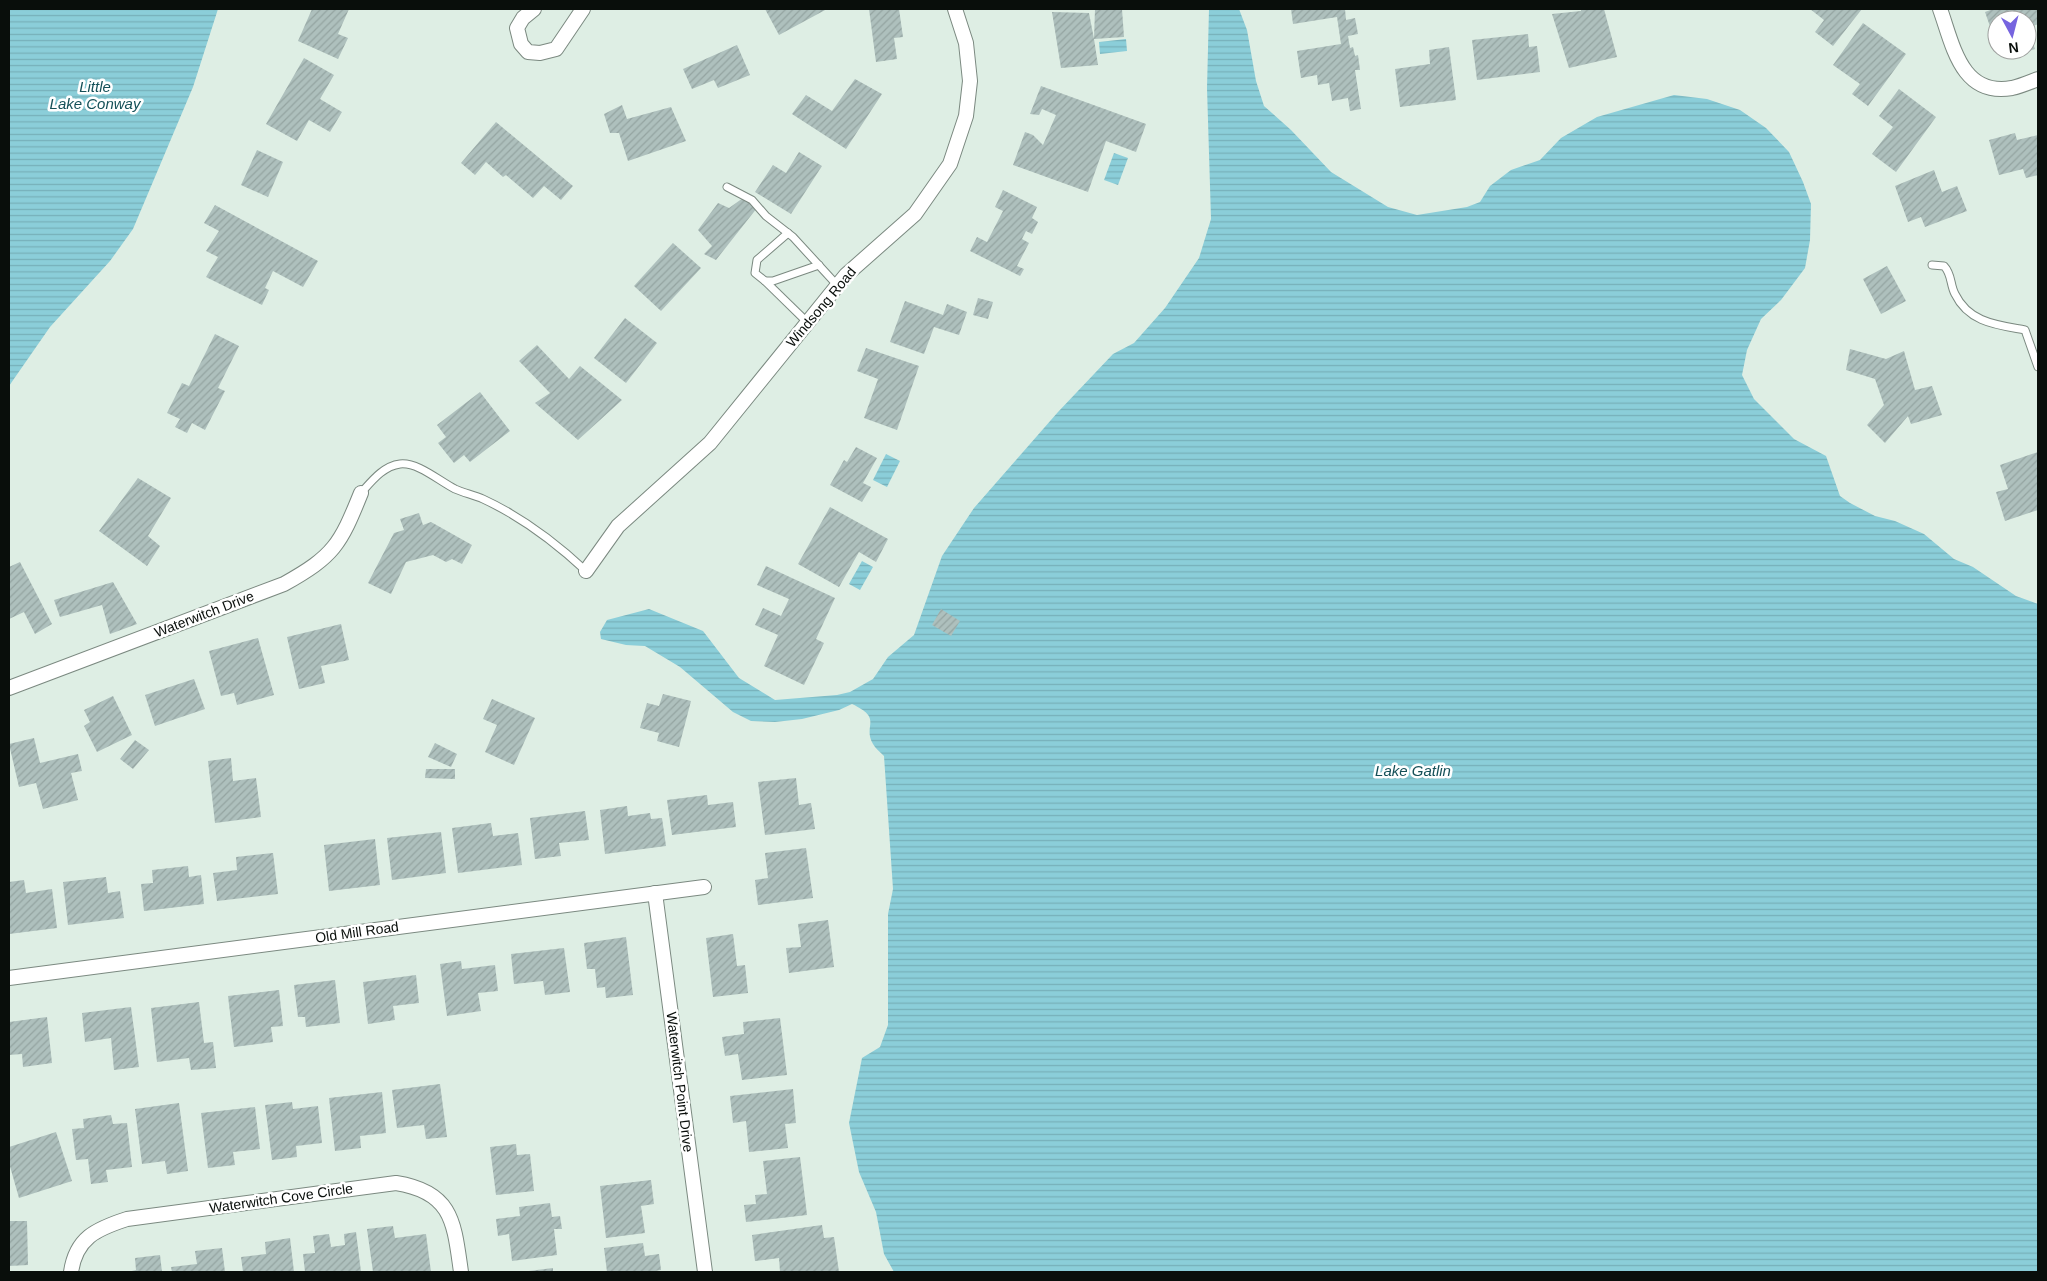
<svg xmlns="http://www.w3.org/2000/svg" width="2047" height="1281" font-family="Arial,sans-serif">
<style>
.water{fill:url(#water-rules)}
.building{fill:url(#building-hatch)}
.lines{fill:none;stroke-linecap:round;stroke-linejoin:round}
.service-casing{stroke:#7b8980;stroke-width:9}
.minor-casing{stroke:#7b8980;stroke-width:16}
.service{stroke:#fff;stroke-width:7}
.minor{stroke:#fff;stroke-width:14}
.labels{text-anchor:middle;dominant-baseline:central;stroke-width:5;stroke-linejoin:round;paint-order:stroke}
.street-label{font-size:14px;fill:#090e0b;stroke:#fff}
.water-label{font-size:15px;font-style:italic;fill:#155058;stroke:#fff}
</style>
<defs>
<pattern id="water-rules" width="6" height="5" patternUnits="userSpaceOnUse" patternTransform="scale(1.25)"><rect width="6" height="5" fill="#8bced9"/><path d="M0 2.5h6" fill="none" stroke="#77b0b9"/></pattern>
<pattern id="building-hatch" width="6" height="6" patternUnits="userSpaceOnUse" patternTransform="scale(1.25)"><rect width="6" height="6" fill="#aec0bd"/><path d="M-1 1l2-2M0 6l6-6M5 7l2-2" fill="none" stroke="#94a4a1"/></pattern>
</defs>
<rect width="100%" height="100%" fill="#deeee4"/>
<g class="water">
<polygon points="9,9 218,9 193,87 133,229 110,261 50,327 9,386"/>
<path d="M1209,9h30l8,21 9,51 8,25 27,24 40,42 57,35 29,8 50,-8 13,-5 10,-16 21,-16 29,-10 21,-22 36,-21 77,-22 33,4 33,11 26,18 23,24 14,30 8,22 -1,36 -5,28 -24,32 -20,19 -14,31 -5,25 12,24 40,40 32,17 14,40 10,7 25,13 20,5 29,13 30,25 19,8 43,29 22,8v668h-1144l-10,-18 -8,-42 -17,-40 -10,-49 13,-65 18,-11 8,-22v-111l5,-25 -9,-133c-4,-4 -9,-8 -11,-12 -11,-19 11,-25 -21,-40l-13,6 -37,9 -27,3 -24,-1 -18,-9 -53,-45 -35,-21 -19,-1 -25,-6 -1,-7 7,-12 42,-11 54,22 36,47 36,22 62,-5 13,-3 23,-13 15,-22 26,-22 28,-79 32,-48 84,-96 55,-58 21,-11 31,-35 34,-50 12,-39 -4,-131z"/>
<polygon points="1126,39 1127,51 1100,54 1099,42"/>
<polygon points="1114,153 1128,158 1118,185 1104,180"/>
<polygon points="886,454 900,461 887,487 873,480"/>
<polygon points="862,561 873,567 860,590 849,584"/>
</g>
<g class="building">
<polygon points="312,9 349,9 338,34 348,38 338,59 298,41"/>
<polygon points="765,9 827,9 779,35"/>
<polygon points="869,9 899,9 903,37 894,38 897,59 876,62"/>
<polygon points="1095,9 1122,9 1124,37 1094,39 1098,65 1061,68 1052,12 1089,13 1094,39"/>
<polygon points="1291,9 1345,9 1346,20 1355,18 1358,34 1348,36 1350,48 1353,47 1355,56 1358,55 1360,70 1355,70 1361,109 1350,111 1348,98 1332,101 1329,83 1318,85 1317,75 1301,78 1297,51 1341,44 1337,17 1293,24"/>
<polygon points="1581,9 1604,9 1617,57 1569,68 1552,14 1581,11"/>
<polygon points="1810,9 1862,9 1833,46 1815,32 1824,20"/>
<polygon points="1993,9 2038,9 2038,24 2028,28 2035,49 2011,57 2009,50 2027,50 2027,20 1997,20 1997,37 1994,38 1985,12"/>
<polygon points="1863,23 1906,54 1868,106 1852,94 1860,84 1833,65"/>
<polygon points="1528,34 1529,47 1537,46 1540,72 1477,80 1472,40"/>
<polygon points="737,45 750,75 718,88 714,80 692,89 683,69"/>
<polygon points="1449,47 1456,100 1400,107 1395,69 1430,64 1429,50"/>
<polygon points="304,58 334,75 320,99 342,112 330,132 309,120 297,141 266,124"/>
<polygon points="855,79 882,94 846,149 792,114 806,95 832,111"/>
<polygon points="1041,86 1146,124 1136,152 1106,141 1088,192 1013,165 1025,132 1033,135 1043,145 1056,115 1042,109 1039,115 1030,114"/>
<polygon points="1899,89 1936,117 1896,172 1872,154 1893,127 1879,116"/>
<polygon points="622,105 627,119 671,107 686,141 628,161 619,133 610,133 604,114"/>
<polygon points="496,122 573,186 561,200 544,186 533,198 506,175 503,177 486,162 475,175 461,163"/>
<polygon points="2015,133 2017,140 2038,135 2038,175 2026,178 2023,169 1999,175 1989,140"/>
<polygon points="257,150 283,162 268,197 241,185"/>
<polygon points="799,152 822,166 791,214 755,192 773,165 786,173"/>
<polygon points="1934,170 1942,192 1957,186 1967,211 1925,227 1921,217 1908,222 1895,186"/>
<polygon points="1003,190 1037,207 1032,218 1038,222 1032,234 1026,231 1022,239 1029,243 1017,266 1024,269 1020,276 970,251 977,237 987,242 1003,211 995,207"/>
<polygon points="743,198 757,208 716,260 704,254 712,246 698,230 718,203 729,208"/>
<polygon points="215,205 318,261 303,287 273,271 265,288 269,290 262,305 206,277 218,257 206,251 219,231 204,223"/>
<polygon points="673,243 701,268 661,311 634,286"/>
<polygon points="1887,266 1906,301 1881,314 1863,279"/>
<polygon points="978,298 993,302 988,319 973,315"/>
<polygon points="905,301 943,315 947,304 967,312 959,335 934,327 924,354 890,342"/>
<polygon points="625,318 657,343 626,383 594,358"/>
<polygon points="215,334 239,346 218,388 225,391 205,430 192,423 187,433 175,427 180,419 167,413 182,383 189,386"/>
<polygon points="537,345 569,379 580,366 622,400 578,440 535,403 550,393 519,361"/>
<polygon points="866,348 919,366 897,430 864,418 878,379 857,371"/>
<polygon points="1850,349 1886,359 1904,351 1915,390 1932,386 1942,415 1911,424 1908,416 1885,443 1867,425 1884,405 1875,379 1846,370"/>
<polygon points="480,392 510,431 470,462 464,455 454,463 438,443 446,437 437,425"/>
<polygon points="856,447 877,458 863,483 871,487 862,502 830,485 844,460 847,462"/>
<polygon points="2038,452 2038,510 2005,521 1996,492 2008,489 2000,465"/>
<polygon points="138,478 171,498 148,536 160,546 147,566 99,531"/>
<polygon points="830,507 888,539 876,562 859,552 839,587 798,564"/>
<polygon points="419,513 423,525 431,522 472,545 462,564 452,559 446,562 433,555 406,562 391,594 368,583 394,533 404,530 400,519"/>
<polygon points="20,562 52,624 35,634 24,612 9,619 9,567"/>
<polygon points="766,566 835,598 816,639 824,643 804,685 764,666 778,635 755,625 763,608 781,616 789,599 757,585"/>
<polygon points="113,582 137,624 110,634 102,605 60,617 54,600"/>
<polygon points="941,609 960,621 951,636 932,625"/>
<polygon points="341,624 349,660 321,666 325,683 299,689 287,637"/>
<polygon points="258,638 274,695 237,705 234,693 221,696 209,651"/>
<polygon points="194,679 205,709 155,726 145,695"/>
<polygon points="663,694 691,701 679,747 657,741 659,733 640,728 647,703 659,706"/>
<polygon points="113,696 132,735 97,752 84,726 90,722 84,710"/>
<polygon points="492,699 535,718 514,765 485,752 497,725 483,719"/>
<polygon points="34,738 40,763 78,754 82,771 71,773 78,800 43,809 36,783 19,787 9,744"/>
<polygon points="135,740 149,750 133,769 120,759"/>
<polygon points="435,743 457,754 451,767 428,757"/>
<polygon points="231,758 233,781 256,778 261,817 215,823 208,761"/>
<polygon points="426,769 455,769 455,779 425,778"/>
<polygon points="796,778 799,805 811,803 815,829 765,835 758,782"/>
<polygon points="707,795 708,805 733,802 736,827 672,835 667,800"/>
<polygon points="627,806 628,816 650,813 651,819 662,818 666,846 605,854 600,810"/>
<polygon points="585,811 589,840 559,843 561,856 535,859 530,818"/>
<polygon points="491,823 493,836 518,833 522,865 458,873 452,828"/>
<polygon points="441,832 446,873 392,880 387,838"/>
<polygon points="375,839 380,885 329,891 324,845"/>
<polygon points="806,848 813,898 758,905 755,880 768,878 765,853"/>
<polygon points="273,853 278,894 217,901 213,873 237,870 236,857"/>
<polygon points="188,866 189,877 201,875 204,904 144,911 141,884 153,883 152,870"/>
<polygon points="106,877 108,893 120,891 124,918 68,925 63,882"/>
<polygon points="24,880 26,893 52,889 57,928 9,934 9,882"/>
<polygon points="828,920 834,967 789,973 786,948 801,947 798,924"/>
<polygon points="733,934 737,966 745,965 748,993 713,997 706,938"/>
<polygon points="626,937 633,995 606,998 605,987 597,988 595,969 587,969 584,943"/>
<polygon points="564,948 570,992 545,995 543,981 514,984 511,954"/>
<polygon points="461,961 462,969 495,965 498,991 478,993 481,1011 447,1016 440,964"/>
<polygon points="416,975 419,1003 393,1006 395,1020 368,1024 363,982"/>
<polygon points="335,980 340,1023 306,1027 305,1017 298,1017 294,985"/>
<polygon points="279,990 283,1026 271,1027 273,1042 234,1047 228,996"/>
<polygon points="199,1002 204,1043 213,1042 216,1068 191,1070 189,1058 157,1062 151,1008"/>
<polygon points="131,1007 139,1067 114,1070 111,1038 85,1042 82,1013"/>
<polygon points="47,1017 52,1063 23,1067 22,1054 9,1055 9,1022"/>
<polygon points="780,1018 787,1075 742,1080 738,1054 725,1056 722,1037 744,1034 743,1022"/>
<polygon points="440,1084 447,1137 426,1139 424,1125 397,1128 392,1090"/>
<polygon points="793,1089 796,1123 785,1124 788,1148 749,1152 746,1121 733,1123 730,1096"/>
<polygon points="382,1092 386,1133 360,1136 361,1148 335,1151 329,1098"/>
<polygon points="292,1102 293,1109 318,1106 322,1143 296,1146 297,1157 272,1160 265,1105"/>
<polygon points="179,1103 188,1171 167,1174 165,1161 142,1164 135,1109"/>
<polygon points="255,1107 260,1149 233,1152 235,1165 208,1168 201,1113"/>
<polygon points="111,1115 113,1124 127,1123 132,1167 106,1170 108,1182 91,1184 88,1159 76,1160 72,1129 84,1128 83,1119"/>
<polygon points="56,1132 72,1181 19,1198 9,1163 9,1147"/>
<polygon points="516,1144 517,1155 530,1154 534,1191 496,1195 490,1147"/>
<polygon points="800,1157 807,1215 746,1222 744,1205 756,1204 755,1195 767,1194 763,1161"/>
<polygon points="651,1180 654,1204 641,1206 645,1233 606,1238 600,1186"/>
<polygon points="550,1203 552,1217 560,1216 562,1229 554,1229 557,1255 512,1261 509,1234 498,1236 496,1219 520,1216 519,1207"/>
<polygon points="9,1221 27,1221 28,1265 9,1266"/>
<polygon points="822,1225 824,1238 834,1237 839,1272 780,1272 779,1258 755,1261 752,1235"/>
<polygon points="393,1226 395,1238 426,1234 431,1272 373,1272 367,1229"/>
<polygon points="356,1232 361,1272 305,1272 303,1254 315,1253 313,1236 329,1234 331,1247 345,1245 344,1234"/>
<polygon points="290,1238 294,1272 243,1272 241,1257 266,1254 265,1242"/>
<polygon points="643,1243 645,1256 659,1254 661,1270 649,1272 607,1272 604,1248"/>
<polygon points="222,1248 225,1272 172,1272 171,1267 197,1264 195,1251"/>
<polygon points="160,1255 162,1272 128,1272 136,1270 135,1258"/>
<polygon points="553,1268 553,1272 529,1272 529,1271"/>
</g>
<g class="lines">
<g class="service-casing">
<g id="service">
<polyline points="727,187 752,200 766,216 793,237 837,285"/>
<polyline points="788,233 757,260 755,273 765,281 773,281 819,265"/>
<path d="M1932,265l12,1c8,8 6,19 11,28 14,29 43,31 70,36l13,37"/>
<polyline points="765,281 807,322"/>
<path d="M361,493c10,-11 22,-27 39,-29 18,-2 39,17 55,25 9,4 19,6 28,10 39,18 72,43 103,72"/>
</g>
</g>
<g class="minor-casing">
<g id="minor">
<polyline points="534,9 523,18 517,28 521,44 528,52 540,53 556,49 583,9"/>
<path d="M1940,9c13,36 21,88 72,79 9,-2 18,-6 26,-9"/>
<polyline points="586,571 618,526 710,443 846,275 915,214 950,164 966,116 970,81 966,43 955,9"/>
<path d="M9,688l275,-104c50,-28 56,-39 77,-91"/>
<polyline points="655,893 705,1272"/>
<polyline points="9,978 704,887"/>
<path d="M71,1272c5,-34 25,-43 56,-53l269,-36c57,9 58,40 65,89"/>
</g>
</g>
<use href="#service" class="service"/>
<use href="#minor" class="minor"/>
</g>
<g class="labels">
<g class="street-label">
<text transform="translate(821 307) rotate(-50)">Windsong Road</text>
<text transform="translate(204 614) rotate(-21)">Waterwitch Drive</text>
<text transform="translate(357 932) rotate(-8)">Old Mill Road</text>
<text transform="translate(680 1082) rotate(83)">Waterwitch Point Drive</text>
<text transform="translate(281 1198) rotate(-8)">Waterwitch Cove Circle</text>
</g>
<g class="water-label">
<text x="95" y="86">Little<tspan x="95" dy="17">Lake Conway</tspan></text>
<text x="1413" y="770">Lake Gatlin</text>
</g>
</g>
<rect width="2047" height="1281" fill="none" stroke="#090e0b" stroke-width="20"/>
<g transform="translate(2012 35) rotate(173)"><circle r="24" fill="#ffffff" stroke="#9d9f9d"/>
<path d="M0-4L9 19L0 12L-9 19Z" fill="#7664df"/>
<text y="-8" font-size="14" font-weight="bold" text-anchor="middle" fill="#090e0b">N</text>
</g>
</svg>
